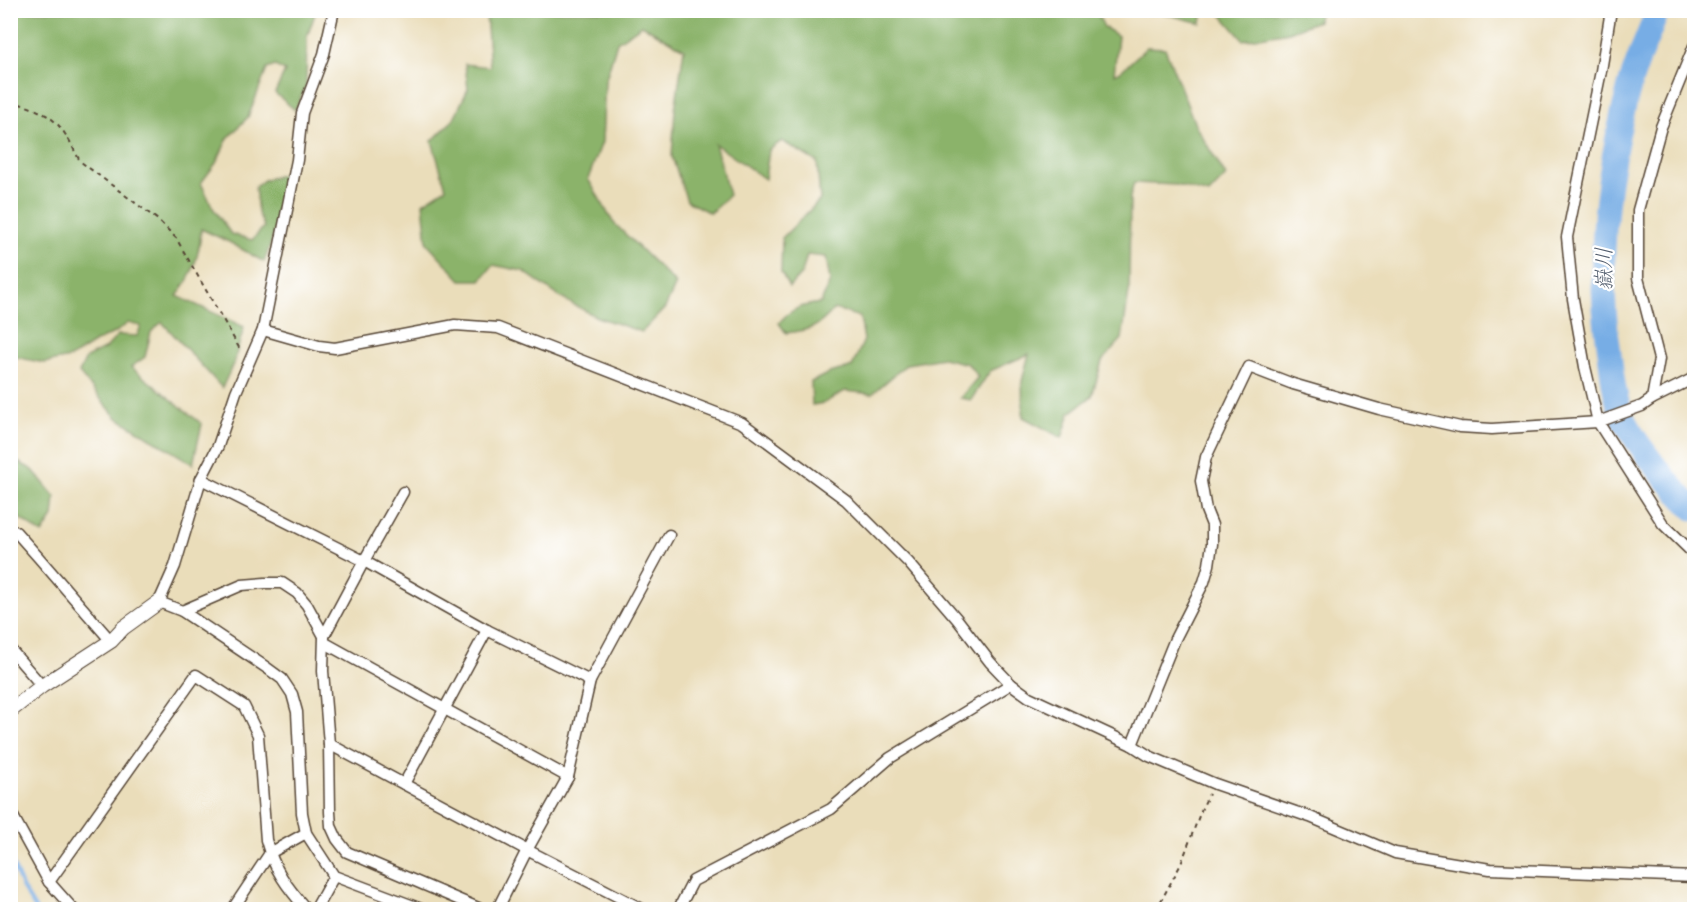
<svg xmlns="http://www.w3.org/2000/svg" width="1705" height="920" font-family="'Comic Neue','Klee One',sans-serif">
<style>
.forest{fill:#8bb36a;stroke:#636e44;stroke-width:1.5}
.lines{fill:none;stroke-linecap:round;stroke-linejoin:round}
.stream{stroke:#77ade5;stroke-width:4}
.river{stroke:#77ade5;stroke-width:24}
.minor-casing{stroke:#554535;stroke-width:13}
.tertiary-casing{stroke:#554535;stroke-width:16}
.path{stroke:#554535;stroke-width:2;stroke-dasharray:4.5 4.5;stroke-linecap:butt}
.minor{stroke:#fff;stroke-width:10}
.tertiary{stroke:#fff;stroke-width:14}
.labels{text-anchor:middle;dominant-baseline:central;stroke-width:4.5;stroke-linejoin:round;paint-order:stroke}
.water-label{font-size:22px;font-style:italic;fill:#535e6e;stroke:#fff}
</style>
<rect width="100%" height="100%" fill="#fff"/>
<filter id="ink" filterUnits="userSpaceOnUse"><feTurbulence type="fractalNoise" baseFrequency=".0167" numOctaves="2"/><feDisplacementMap in="SourceGraphic" scale="12" xChannelSelector="R" yChannelSelector="G"/><feConvolveMatrix kernelMatrix="1 2 1 2 8 2 1 2 1" color-interpolation-filters="sRGB"/></filter>
<filter id="wash" filterUnits="userSpaceOnUse"><feTurbulence type="fractalNoise" baseFrequency=".008" numOctaves="4" result="noise"/><feDisplacementMap in="SourceGraphic" scale="24" xChannelSelector="R" yChannelSelector="G"/><feGaussianBlur stdDeviation="1.35" result="paint"/><feColorMatrix in="noise" values="0 0 0 0 0 0 0 0 0 0 0 0 0 0 0 0 0 1.4 0 .05"/><feComposite in="paint" operator="in"/></filter>
<g filter="url(#wash)">
<rect width="100%" height="100%" fill="#eaddba"/>
<g class="forest">
<path d="M11,11h305l-9,26 -1,49 -11,24 -20,-17 10,-22 -10,-5 -8,3 -19,48 -20,21 -12,25 -15,20 12,25 18,26 21,6 12,-13 -6,-14 -3,-26 9,-7 23,-7 1,7 -17,63 -7,19 -35,-20 -28,-13c-1,25 -8,47 -24,67l67,31 -10,35 -12,26 -60,-66 -11,10 -6,25 -14,10 71,57 -9,40 -77,-47 -37,-44 7,-15 20,-10 12,-13 19,1 4,-10 -13,-3 -12,9 -19,9 -27,17 -26,5 -33,-7z"/>
<path d="M472,11h624l8,16 14,9 -4,38 7,-3 26,-24 18,1 31,79 30,49 -17,18 -33,-9 -42,-2 -4,14 -1,95 -7,47 -20,22 -10,35 -22,17 -8,25 -39,-21 -1,-36 7,-27 -39,17 -19,29 -11,-2 18,-21 -10,-13 -25,-6 -36,6 -35,30 -27,-3 -21,12 -12,2 -1,-23 18,-9 23,-6 12,-27 -4,-23 -26,-8c-16,19 -23,21 -48,24l-7,-10c12,-15 24,-18 42,-20l9,-22 -4,-24 -19,-2 -5,18 -13,14 -8,-15 1,-34 38,-38 -3,-38 -35,-21 -13,9 -4,29 -50,-35 14,51 -19,18 -23,-12 -15,-44 3,-47 9,-61 -42,-24 -25,17 -12,40 -3,60 -14,37 25,43 63,62 -11,24 -23,24 -45,-15 -34,-18 -40,-28 -30,-6 -12,15h-20l-34,-37 -4,-40 23,-15 -14,-47 21,-21 15,-31 -3,-25 25,3 -4,-53h-10z"/>
<polygon points="1111,11 1203,11 1201,23 1165,14 1113,13"/>
<polygon points="1218,11 1319,11 1318,21 1289,32 1243,40"/>
<polygon points="11,458 33,470 55,497 53,517 42,534 11,512"/>
</g>
<g class="lines">
<polyline class="stream" points="10,858 23,889 36,910"/>
<path class="river" d="M1658,10c-10,27 -23,54 -30,82 -22,83 -32,171 -19,257 3,23 5,50 15,71 15,28 47,67 70,89"/>
</g>
</g>
<g filter="url(#ink)">
<g class="lines">
<g class="minor-casing">
<g id="minor">
<polyline points="334,10 324,54 302,113 297,160 263,330 236,392 218,446 201,479 175,566 159,602 182,611 267,668 282,679 292,694 297,712 302,813 306,833 334,876 424,910"/>
<polyline points="1611,10 1601,71 1567,237 1573,299 1585,367 1598,422 1663,524 1694,554"/>
<polyline points="263,330 319,346 335,348 455,325 498,328 742,423 846,500 908,562 957,619 990,662 1011,684 1029,697 1132,745 1149,756 1215,784 1310,817 1395,853 1490,869 1694,877"/>
<polyline points="1652,399 1659,359 1638,278 1638,210 1661,127 1694,46"/>
<polyline points="201,479 364,561 487,630 590,681"/>
<polyline points="10,529 16,532 39,558 111,641"/>
<polyline points="182,611 242,585 265,583 282,583 297,593 307,605 324,636 323,671 329,744 330,812 331,826 337,839 347,852 483,910"/>
<polyline points="324,636 364,561 403,492"/>
<polyline points="325,643 568,777"/>
<polyline points="10,649 42,686"/>
<polyline points="329,744 527,850 644,910"/>
<polyline points="1132,745 1175,639 1204,582 1209,565 1212,544 1212,525 1206,510 1201,481 1206,457 1249,367 1293,384 1379,409 1460,427 1492,429 1598,422 1642,406 1652,399 1694,378"/>
<polyline points="404,784 487,630"/>
<polyline points="10,811 49,882 74,910"/>
<path d="M49,882l147,-207 48,31 14,29 8,105c8,30 21,47 41,70"/>
<polyline points="232,910 270,853 306,833"/>
<polyline points="315,910 334,876"/>
<polyline points="497,910 527,850 568,777 590,681 669,535"/>
<polyline points="678,910 693,881 831,809 890,758 1011,684"/>
</g>
</g>
<g class="tertiary-casing">
<polyline id="tertiary" points="10,711 42,686 111,641 123,628 159,602"/>
</g>
<g class="path">
<path d="M10,101c23,7 42,12 55,33 7,9 9,18 16,28l77,58 18,18 65,113"/>
<polyline points="1156,910 1181,864 1202,808 1209,794"/>
</g>
<use href="#minor" class="minor"/>
<use href="#tertiary" class="tertiary"/>
</g>
</g>
<g class="labels">
<g class="water-label">
<text transform="translate(1604 269) rotate(-90)">嶽川</text>
</g>
</g>
<rect width="1705" height="920" fill="none" stroke="#fff" stroke-width="36"/>
</svg>
